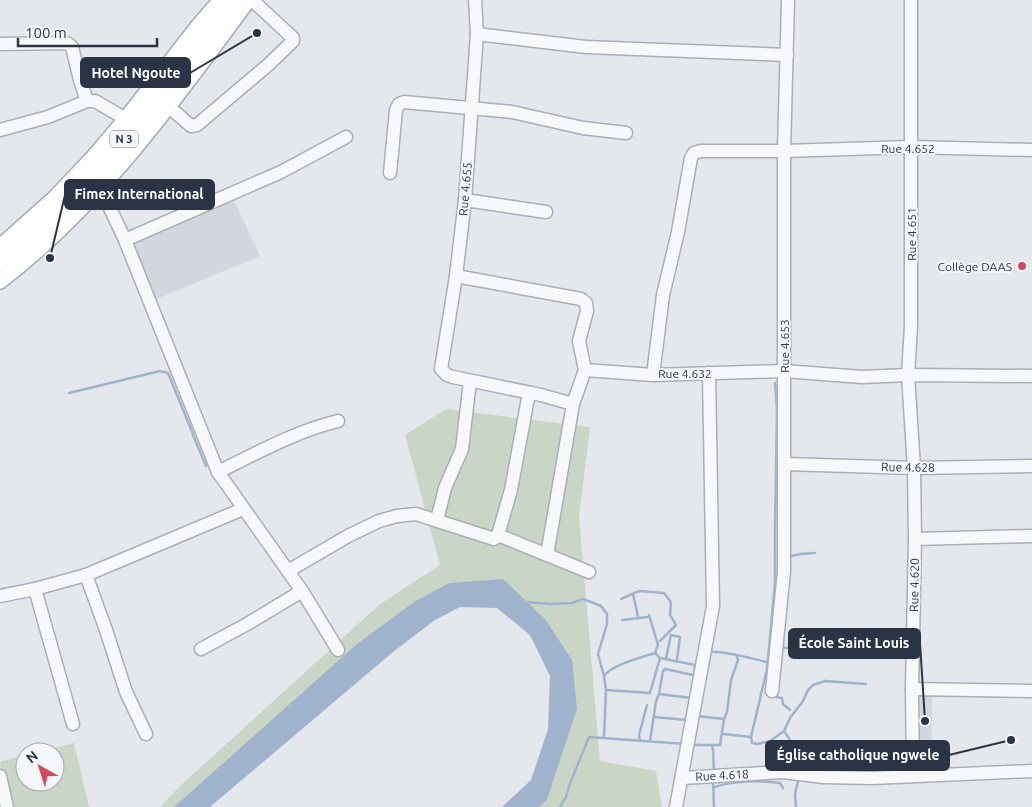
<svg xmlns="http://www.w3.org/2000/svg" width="1032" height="807" font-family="Ubuntu,sans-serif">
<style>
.built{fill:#d2d6de}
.green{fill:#c9d6c5}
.water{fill:#9fb4cc}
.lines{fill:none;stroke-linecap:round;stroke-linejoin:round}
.stream{stroke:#9fb4cc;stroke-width:2.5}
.minor-casing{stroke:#a9aeb7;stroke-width:15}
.major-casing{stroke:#a3abb8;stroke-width:18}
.highway-casing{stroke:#8b94a3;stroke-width:20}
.minor{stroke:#f7f8fa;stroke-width:12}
.major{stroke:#fff;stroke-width:15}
.highway{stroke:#fff;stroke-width:18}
.poi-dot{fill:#d1495b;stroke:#f4f6f9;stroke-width:2}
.labels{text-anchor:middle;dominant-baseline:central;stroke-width:4;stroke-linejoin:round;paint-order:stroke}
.shield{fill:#f4f6f9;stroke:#676e7b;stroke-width:1}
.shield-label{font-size:11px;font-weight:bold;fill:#2b3445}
.street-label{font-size:12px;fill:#2b3445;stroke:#f4f6f9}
.poi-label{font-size:12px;fill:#2b3445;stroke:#f4f6f9;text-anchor:end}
.leader{fill:none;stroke:#2b3445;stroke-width:2}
.callout-dot{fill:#2b3445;stroke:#f4f6f9;stroke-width:2}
.callout{fill:#2b3445;stroke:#2b3445;stroke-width:2}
.callout-label{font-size:14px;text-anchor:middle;font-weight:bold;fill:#fff}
</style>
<rect width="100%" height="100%" fill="#e4e7ec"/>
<g class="built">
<polygon points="232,196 260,256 154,300 129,239"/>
<polygon points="918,696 932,696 931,764 918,764"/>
</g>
<g class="green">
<polygon points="446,409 590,427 579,516 600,761 656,771 662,807 539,807 547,800 577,709 545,619 449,583 174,807 160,807 179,787 380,604 440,565 405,435"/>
<polygon points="74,743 89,807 6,807 0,762 25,755 25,782 55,782 55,752 39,752"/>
</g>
<polygon class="water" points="503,579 545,619 572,660 577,709 547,800 539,807 502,807 531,780 548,729 550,676 530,635 497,608 460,607 435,620 393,652 210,807 174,807 357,644 414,602 449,583"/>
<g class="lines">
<g class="stream">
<polyline points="775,383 777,410 775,529"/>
<polyline points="69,393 160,371 168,373 193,434"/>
<polyline points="193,435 206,466"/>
<polyline points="775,543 775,530"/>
<polyline points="775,545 775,583 767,669 751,737 752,743 757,744 770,741 784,731 790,718 803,701 808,690 813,685 825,681 866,684"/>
<polyline points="787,557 800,554 815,553"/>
<polyline points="633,594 638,617"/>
<polyline points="621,599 639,591 664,593 671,602 670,615 676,625 660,641"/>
<polyline points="526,602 551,604 572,603 583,599 601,606 607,614 607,624 598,654 604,676 606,690 604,737"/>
<polyline points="649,615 658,645 655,653"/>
<polyline points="622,620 648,617"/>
<polyline points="780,647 795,649 810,647"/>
<path d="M710,652c13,-2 42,7 57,10"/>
<polyline points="655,653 660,658 695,665 694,675"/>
<polyline points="666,658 671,635 680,637 677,659"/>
<path d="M604,676c7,-11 39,-19 51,-23"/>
<polyline points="606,690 650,693 660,658"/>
<polyline points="659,694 691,698"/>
<polyline points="771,696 782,698 783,704 790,710"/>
<polyline points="697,716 724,719"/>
<polyline points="654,717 687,720"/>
<path d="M784,731c9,11 12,24 14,38"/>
<polyline points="723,734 751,737"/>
<polyline points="640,741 639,735 647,705"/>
<polyline points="650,741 656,701 659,694 663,671 665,669 693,675"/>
<polyline points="693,745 720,745 724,719 727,712 731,680 738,660 737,656"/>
<polyline points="712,745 713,749 714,773"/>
<polyline points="846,771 901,768 909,763"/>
<polyline points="713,781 714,807"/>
<path d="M715,787c17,-6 47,-7 65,-4l3,5"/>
<polyline points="560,807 566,797 571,781 589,737 685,744"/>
<polyline points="796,807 795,794 799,777"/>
</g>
<g class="minor-casing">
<g id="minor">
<polyline points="475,0 477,34 465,200 456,276 441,369 447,375 453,377 541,395 573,404"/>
<polyline points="911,0 911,326 908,375 914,468 915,539"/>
<polyline points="477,34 586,47 787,55"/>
<polyline points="0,44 67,43 72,47 80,80 87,101"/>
<polyline points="168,106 191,126 197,125 268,65 293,41 293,38 252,0"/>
<polyline points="0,130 48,117 87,101 95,101 126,119"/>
<polyline points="1032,150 911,147 784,151 701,151 694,153 691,158 678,232 663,295 653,375 784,371 862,377 908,375 1032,376"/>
<polyline points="390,173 396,110 399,104 404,102 512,112 583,128 626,133"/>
<polyline points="100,187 125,240 218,472 302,591 338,650"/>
<polyline points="465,200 546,212"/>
<polyline points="125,240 281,172 346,137"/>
<polyline points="456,276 581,299 586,303 587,311 579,341 585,370 653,375"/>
<polyline points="785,464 914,468 1032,466"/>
<path d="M218,472c39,-19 78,-41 120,-51"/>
<polyline points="437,520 445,488 462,449 470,381"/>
<polyline points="498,535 511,490 529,393"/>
<polyline points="1032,536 915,539 912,689 1032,691"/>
<polyline points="547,555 573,404 585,370"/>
<polyline points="288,571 348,536 379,521 397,516 416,514 494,539 498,535 589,572"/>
<polyline points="86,575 106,630 126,692 146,734"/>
<polyline points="35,589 73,724"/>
<polyline points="0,596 35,589 86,575 243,509"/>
<polyline points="201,649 249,623 302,591"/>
<polyline points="912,689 913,776"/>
<polyline points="772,691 784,571 784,151 788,0"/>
<polyline points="0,776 7,807"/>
<polyline points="682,778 783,772 823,777 873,778 1032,771"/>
<polyline points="676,807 713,606 709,373"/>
</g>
</g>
<g class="major-casing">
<g id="major">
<polyline points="0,247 55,198 92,159 126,119 196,29 221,0"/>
<path d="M0,281c96,-73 177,-184 248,-281"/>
</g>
</g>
<g class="highway-casing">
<polyline id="highway" points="0,262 62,208 95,174 157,97 232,0"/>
</g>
<use href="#minor" class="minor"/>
<use href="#major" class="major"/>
<use href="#highway" class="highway"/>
</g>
<circle class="poi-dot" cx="1022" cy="266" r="5"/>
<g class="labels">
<rect class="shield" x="110" y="130.5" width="28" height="17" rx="4"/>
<g class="shield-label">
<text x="124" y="139">N 3</text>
</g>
<g class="street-label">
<text x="908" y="148">Rue 4.652</text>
<text transform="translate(465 189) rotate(-85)">Rue 4.655</text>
<text transform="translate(911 234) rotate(-90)">Rue 4.651</text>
<text transform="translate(784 346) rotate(-90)">Rue 4.653</text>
<text x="685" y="373">Rue 4.632</text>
<text transform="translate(908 467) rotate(1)">Rue 4.628</text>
<text transform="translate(914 585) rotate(-89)">Rue 4.620</text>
<text transform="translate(722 775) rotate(-3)">Rue 4.618</text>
</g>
<g class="poi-label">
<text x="1012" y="266">Collège DAAS</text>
</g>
</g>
<path class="leader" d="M257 33L190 73M50 258L65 195M925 721L920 643M1011 740L949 755"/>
<g class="callout-dot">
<circle cx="257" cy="33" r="5"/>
<circle cx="50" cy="258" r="5"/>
<circle cx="925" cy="721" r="5"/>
<circle cx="1011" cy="740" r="5"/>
</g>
<g class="callout">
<rect x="81" y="58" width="109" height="29" rx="5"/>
<rect x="65" y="180" width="149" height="29" rx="5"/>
<rect x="789" y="629" width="131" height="29" rx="5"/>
<rect x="766" y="741" width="183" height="29" rx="5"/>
</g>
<g class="callout-label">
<text x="136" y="78">Hotel Ngoute</text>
<text x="139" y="199">Fimex International</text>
<text x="854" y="648">École Saint Louis</text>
<text x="858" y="760">Église catholique ngwele</text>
</g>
<g transform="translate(40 767) rotate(321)"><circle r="24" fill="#f4f6f9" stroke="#a4a8b1"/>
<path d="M0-4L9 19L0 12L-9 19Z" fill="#d1495b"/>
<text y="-8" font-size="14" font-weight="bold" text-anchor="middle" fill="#2b3445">N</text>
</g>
<path d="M18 38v8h139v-8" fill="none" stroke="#2b3445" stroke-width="2.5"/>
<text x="25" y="38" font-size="15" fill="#2b3445" stroke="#f4f6f9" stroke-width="4" paint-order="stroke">100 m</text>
</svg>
